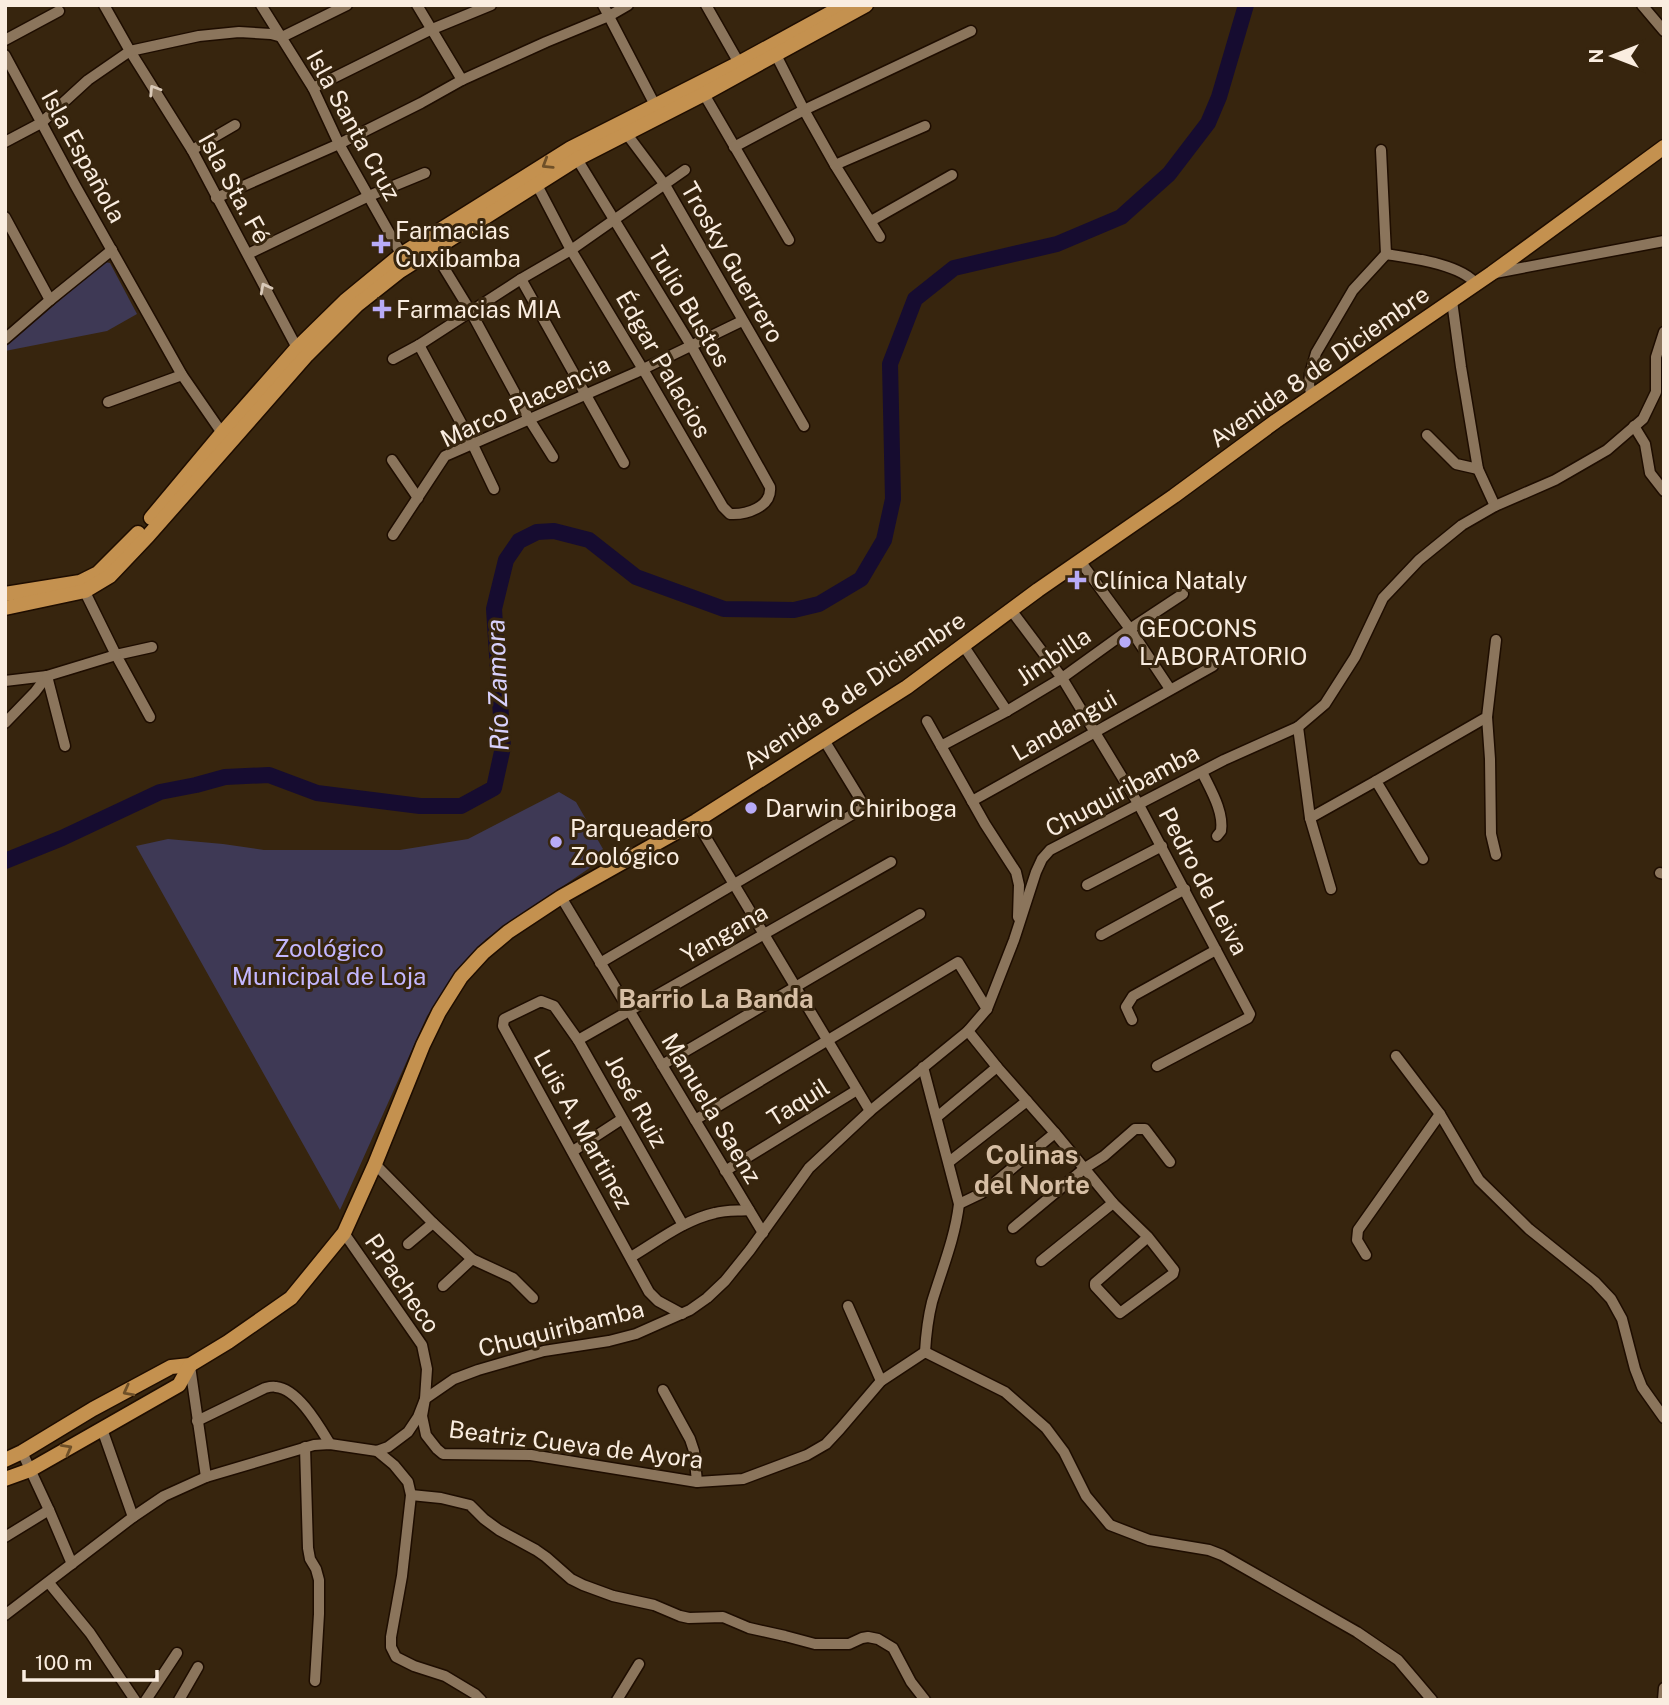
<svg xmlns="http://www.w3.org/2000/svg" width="1669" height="1705" font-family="'Public Sans',sans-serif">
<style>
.green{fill:#3e3955}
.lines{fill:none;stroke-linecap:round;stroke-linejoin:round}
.river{stroke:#160c30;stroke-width:16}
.minor-casing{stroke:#1e0d00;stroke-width:13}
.major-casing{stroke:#1e0d00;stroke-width:17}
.minor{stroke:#8b755c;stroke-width:10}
.major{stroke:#c4914f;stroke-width:14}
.oneway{stroke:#d9c9b8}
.oneway2{stroke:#6f5028}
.poi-dot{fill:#b8abf7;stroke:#37250e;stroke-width:2.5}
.labels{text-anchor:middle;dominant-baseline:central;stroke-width:6;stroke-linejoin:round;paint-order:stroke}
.street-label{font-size:24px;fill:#faede0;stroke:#37250e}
.poi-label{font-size:24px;fill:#faede0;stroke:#37250e;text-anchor:start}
.park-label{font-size:24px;fill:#c3b7fe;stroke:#37250e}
.water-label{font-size:26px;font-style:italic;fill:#d8d1fc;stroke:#37250e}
.neighbourhood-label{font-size:26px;font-weight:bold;fill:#d6bea4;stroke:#37250e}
</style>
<rect width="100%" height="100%" fill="#37250e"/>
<g class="green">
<polygon points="105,262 110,263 137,314 107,331 5,351 5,347"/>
<polygon points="559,792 576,802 607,856 486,939 458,970 427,1016 340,1210 136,846 168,839 223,844 264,850 400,850 468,839"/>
</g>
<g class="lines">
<polyline class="river" points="5,861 62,838 160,792 196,785 225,777 269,775 317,793 420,806 461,806 494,788 503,747 494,609 506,560 519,541 537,532 554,531 589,540 636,577 724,609 794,610 819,604 861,579 884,540 893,499 890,364 915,299 954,268 1057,244 1121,217 1169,174 1208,123 1219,97 1246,5"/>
<g class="minor-casing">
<g id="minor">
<polyline points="104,5 130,51 192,150 297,348 301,352"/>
<polyline points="261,5 313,88 339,144 404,259"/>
<polyline points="417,5 462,80"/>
<polyline points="603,5 655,105"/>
<polyline points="706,5 739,63"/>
<polyline points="1642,5 1664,31"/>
<polyline points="5,40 59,11"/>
<polyline points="5,55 75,185 182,375 222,433"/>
<polyline points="776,55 804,110 835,165 880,237"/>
<polyline points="313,88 430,30 491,5"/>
<polyline points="701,89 789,240"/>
<polyline points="623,129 665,185 804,426"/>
<polyline points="5,142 41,123 88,80 130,51 199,36 239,32 271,34 282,37 347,5"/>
<polyline points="734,147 804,110 971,31"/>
<polyline points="192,150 235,125"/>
<polyline points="835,165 925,126"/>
<path d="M537,185l34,65 76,126 76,131 7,7c16,1 42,-7 40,-27l-78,-140 -118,-193"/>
<polyline points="216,198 339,144 421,103 462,80 546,42 609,16 628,5"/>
<polyline points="5,217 50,300"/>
<polyline points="871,221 952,175"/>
<polyline points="430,245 471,312 529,419 553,457"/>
<polyline points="248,254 369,196 425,173"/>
<path d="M1386,254c25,4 75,10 90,30"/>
<polyline points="1495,273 1664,241"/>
<polyline points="521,279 624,463"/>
<polyline points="1452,301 1461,367 1478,469 1495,506"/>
<polyline points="5,339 50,300 112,250"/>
<polyline points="419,345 473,445 494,489"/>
<polyline points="393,359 419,345 521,279 571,250 685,170"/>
<polyline points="1312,396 1309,385 1310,374 1316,353 1353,290 1386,254 1381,150"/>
<polyline points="108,402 182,375"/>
<polyline points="1634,426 1645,444 1650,473 1664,491"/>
<polyline points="1427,435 1456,464 1478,469"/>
<polyline points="392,460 418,498"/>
<polyline points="393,535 445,456 635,373 742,321"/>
<polyline points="1080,561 1130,629 1170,689"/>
<polyline points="1011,610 1062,678 1139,805 1250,1014 1248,1018 1157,1066"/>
<polyline points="963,645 1007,711"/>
<polyline points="5,681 47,676"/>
<polyline points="150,717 116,655 152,647"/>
<polyline points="1487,717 1490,759 1491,834 1496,855"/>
<polyline points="927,721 985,824 1016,872 1019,885 1018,917"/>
<polyline points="5,723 35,692 47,676"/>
<polyline points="1298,727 1310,818 1331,889"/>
<polyline points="65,746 47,676 116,655 82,586"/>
<polyline points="941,746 1007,711 1062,678 1130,629 1183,594"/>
<path d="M1202,772c8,17 22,39 19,59l-4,5"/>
<polyline points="972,801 1213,666"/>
<polyline points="1310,818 1376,781"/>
<polyline points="696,821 870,1111"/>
<polyline points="1423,859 1376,781 1487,717 1496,640"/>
<polyline points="1660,873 1664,874"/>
<polyline points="1087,885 1162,846"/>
<polyline points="561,897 763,1233"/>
<polyline points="1101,935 1185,889"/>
<polyline points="600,963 865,807 824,740"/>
<polyline points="1132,1020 1126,1007 1133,996 1216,950"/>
<polyline points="968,1031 997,1067 1055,1133 1113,1203 1148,1237 1174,1270 1173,1274 1120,1313 1095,1286 1095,1283 1148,1237"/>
<polyline points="578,1040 891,862"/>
<polyline points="1396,1056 1440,1114 1479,1180 1529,1229 1595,1282 1611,1299 1622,1319 1635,1369 1642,1387 1664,1418"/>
<polyline points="662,1065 920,914"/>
<path d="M923,1067l36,137c-4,34 -17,65 -27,98 -4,16 -6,33 -7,50"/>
<polyline points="937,1117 997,1067"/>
<polyline points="695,1120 958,962 987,1009"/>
<polyline points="573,1151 622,1119"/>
<polyline points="949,1162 1027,1101"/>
<polyline points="375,1164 433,1223 472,1259 513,1278 533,1298"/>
<polyline points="725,1171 857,1090"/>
<polyline points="959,1204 982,1193 1055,1133"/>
<polyline points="1013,1228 1085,1168 1104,1156 1135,1129 1145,1129 1170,1162"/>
<polyline points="344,1233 422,1345 427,1369 425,1399 422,1416 426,1435 437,1449 443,1454 531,1455 697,1482 743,1479 807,1455 826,1444 840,1429 881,1381 925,1352 1005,1392 1046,1428 1064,1452 1086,1496 1110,1525 1149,1540 1209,1550 1222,1555 1357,1632 1398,1660 1432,1700"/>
<polyline points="408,1244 433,1223"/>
<polyline points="1366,1255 1357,1240 1358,1230 1440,1114"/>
<path d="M631,1257c27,-16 53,-37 84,-44 11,-3 23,-2 34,-3"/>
<polyline points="1041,1261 1113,1203"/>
<polyline points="443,1286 472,1259"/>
<polyline points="848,1306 881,1381"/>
<polyline points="682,1314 658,1301 649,1292 503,1026 504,1019 541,1001 554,1006 578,1040 683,1225"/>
<polyline points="190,1366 206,1477"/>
<polyline points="663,1390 690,1439 694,1451 697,1482"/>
<path d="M197,1421l68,-33c4,-1 8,-2 11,-1 22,2 43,39 54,57"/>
<polyline points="102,1429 133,1517"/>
<polyline points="305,1447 308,1548 310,1559 316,1569 319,1580 319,1614 315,1681"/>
<polyline points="377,1451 394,1465 408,1482 411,1495 402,1576 391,1637 391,1647 396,1657 414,1666 445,1676 475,1694 481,1700"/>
<polyline points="22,1452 49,1510 72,1564"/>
<polyline points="411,1495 441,1498 470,1505 484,1519 499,1530 536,1550 546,1557 571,1579 583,1585 613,1596 654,1605 680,1616 689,1618 723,1617 749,1628 785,1636 815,1644 849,1644 862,1638 868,1637 878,1639 893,1648 911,1682 925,1700"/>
<polyline points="5,1537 49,1510"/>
<polyline points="49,1583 90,1633 135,1700"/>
<polyline points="5,1615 133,1517 164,1496 206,1477 314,1445 330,1444 377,1451 388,1447 408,1432 418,1417 425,1399 454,1379 478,1370 544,1351 609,1341 636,1334 690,1310 707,1298 725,1281 750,1250 809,1168 870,1111 968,1031 987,1009 1014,940 1036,872 1042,859 1050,850 1224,760 1298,727 1325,704 1355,657 1383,598 1419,560 1462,525 1495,506 1555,480 1607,450 1643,419 1656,392 1656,357 1664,332"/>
<polyline points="146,1700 177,1653"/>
<polyline points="179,1700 198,1667"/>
<polyline points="617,1700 639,1664"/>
<polyline points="1663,1700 1664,1688"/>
</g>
</g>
<g class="major-casing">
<g id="major">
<polyline points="151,518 222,433 297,348 345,301 402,254 571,148 739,63 845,5"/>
<polyline points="5,594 80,582 98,573 138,533"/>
<polyline points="5,608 85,591 110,576 148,536 307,355 357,305 400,271 577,159 704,94 866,5"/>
<polyline points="5,1460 22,1452 93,1409 171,1367 190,1365 228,1342 291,1298 344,1233 375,1164 423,1045 439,1012 461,977 483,953 508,932 561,897 696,821 907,687 1038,590 1174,496 1276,421 1492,273 1664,147"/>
<polyline points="5,1479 30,1470 179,1385 190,1365"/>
</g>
</g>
<use href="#minor" class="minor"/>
<use href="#major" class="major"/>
</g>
<defs><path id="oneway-chevron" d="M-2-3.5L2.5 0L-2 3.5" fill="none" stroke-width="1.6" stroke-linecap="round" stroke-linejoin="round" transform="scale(1.75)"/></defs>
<g class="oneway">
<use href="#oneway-chevron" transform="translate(154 90) rotate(-122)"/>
<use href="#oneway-chevron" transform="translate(265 288) rotate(-118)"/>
</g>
<g class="oneway2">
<use href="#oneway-chevron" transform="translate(547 164) rotate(148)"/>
<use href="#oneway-chevron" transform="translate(128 1391) rotate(152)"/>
<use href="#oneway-chevron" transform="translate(67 1449) rotate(-29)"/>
</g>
<g class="poi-dot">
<path d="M377.5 233.5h7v7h7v7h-7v7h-7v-7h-7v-7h7z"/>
<path d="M378.5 298.5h7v7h7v7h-7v7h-7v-7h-7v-7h7z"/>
<path d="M1073.5 569.5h7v7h7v7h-7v7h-7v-7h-7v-7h7z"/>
<circle cx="1125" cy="642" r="7"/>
<circle cx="751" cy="808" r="7"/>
<circle cx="556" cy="842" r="7"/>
</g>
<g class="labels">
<g class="street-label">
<text transform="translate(354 125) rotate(61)">Isla Santa Cruz</text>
<text transform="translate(84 156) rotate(61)">Isla Española</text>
<text transform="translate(235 188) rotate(61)">Isla Sta. Fé</text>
<text transform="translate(733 262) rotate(60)">Trosky Guerrero</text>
<text transform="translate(690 306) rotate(59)">Tulio Bustos</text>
<text transform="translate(664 364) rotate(60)">Édgar Palacios</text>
<text transform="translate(1319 366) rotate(-35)">Avenida 8 de Diciembre</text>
<text transform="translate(525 401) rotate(-25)">Marco Placencia</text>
<text transform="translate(1053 656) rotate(-34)">Jimbilla</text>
<text transform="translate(854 690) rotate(-34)">Avenida 8 de Diciembre</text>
<text transform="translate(1064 725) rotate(-30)">Landangui</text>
<text transform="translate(1122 790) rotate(-28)">Chuquiribamba</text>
<text transform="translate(1204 881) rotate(62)">Pedro de Leiva</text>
<text transform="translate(724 933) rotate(-30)">Yangana</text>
<text transform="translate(637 1101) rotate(61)">José Ruiz</text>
<text transform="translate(798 1102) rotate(-32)">Taquil</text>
<text transform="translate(712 1108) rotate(59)">Manuela Saenz</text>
<text transform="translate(584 1129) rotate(61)">Luis A. Martinez</text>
<text transform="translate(403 1283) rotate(56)">P.Pacheco</text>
<text transform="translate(561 1328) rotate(-14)">Chuquiribamba</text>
<text transform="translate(576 1444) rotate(7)">Beatriz Cueva de Ayora</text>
</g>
<g class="poi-label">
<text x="395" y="230">Farmacias<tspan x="395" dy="28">Cuxibamba</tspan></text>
<text x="396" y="309">Farmacias MIA</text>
<text x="1093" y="580">Clínica Nataly</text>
<text x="1139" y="628">GEOCONS<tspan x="1139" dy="28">LABORATORIO</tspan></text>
<text x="765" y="808">Darwin Chiriboga</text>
<text x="570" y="828">Parqueadero<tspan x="570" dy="28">Zoológico</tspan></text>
</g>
<g class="park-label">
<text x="329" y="948">Zoológico<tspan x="329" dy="28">Municipal de Loja</tspan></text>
</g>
<g class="water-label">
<text transform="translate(497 685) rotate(-92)">Río Zamora</text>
</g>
<g class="neighbourhood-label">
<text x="716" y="998">Barrio La Banda</text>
<text x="1032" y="1154">Colinas<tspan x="1032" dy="30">del Norte</tspan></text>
</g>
</g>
<rect width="1669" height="1705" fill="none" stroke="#faede0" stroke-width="14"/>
<g transform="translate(1613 56) rotate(270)" stroke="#37250e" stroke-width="5" paint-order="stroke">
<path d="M0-5L12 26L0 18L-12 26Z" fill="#faede0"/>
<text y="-10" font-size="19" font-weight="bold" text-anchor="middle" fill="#faede0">N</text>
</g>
<path d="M24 1670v10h133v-10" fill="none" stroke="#faede0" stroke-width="3.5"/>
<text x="35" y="1670" font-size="21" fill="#faede0" stroke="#37250e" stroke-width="5" paint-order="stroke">100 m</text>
</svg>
